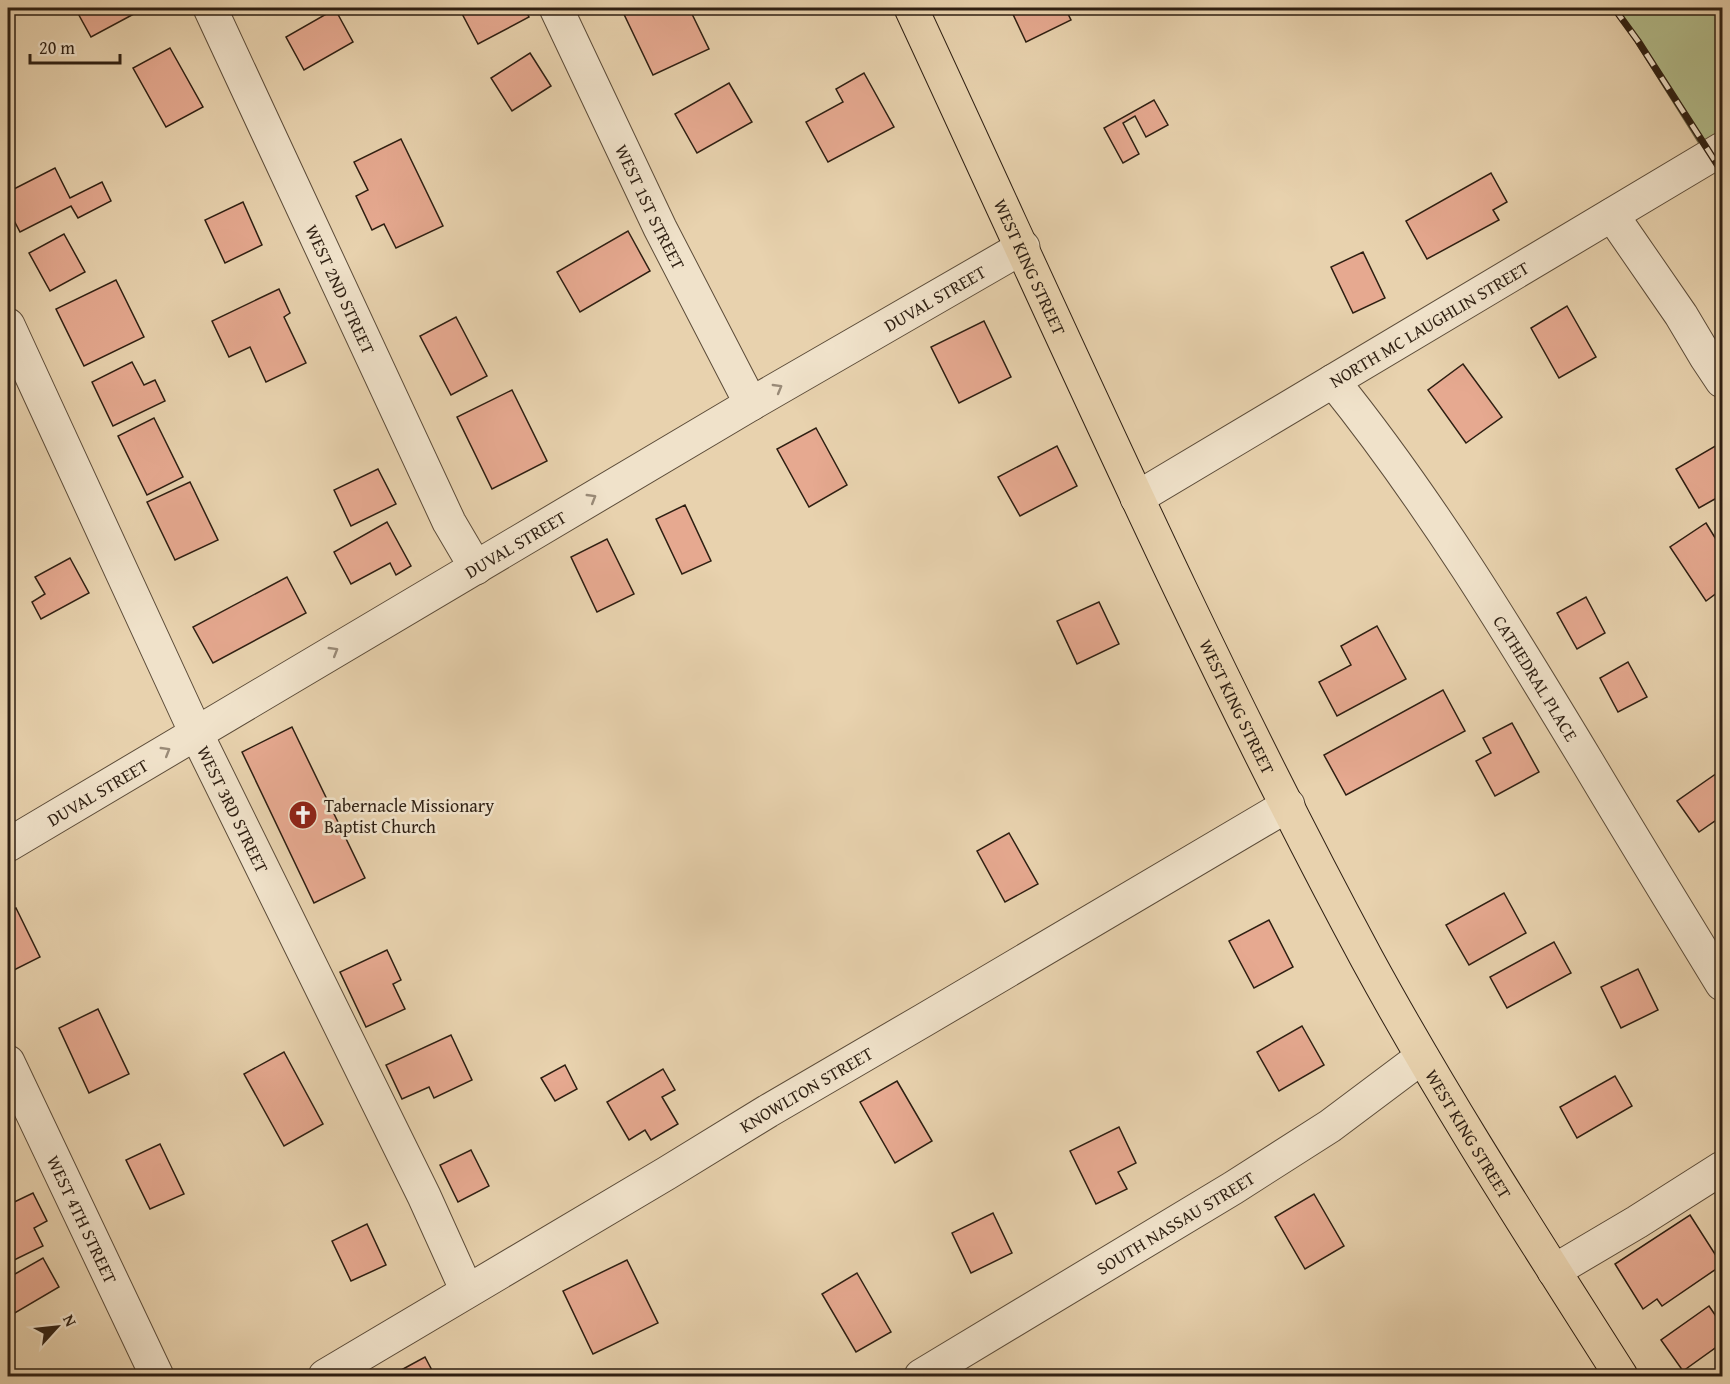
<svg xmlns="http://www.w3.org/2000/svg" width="1730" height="1384" font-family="'Gentium Book Plus',serif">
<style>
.green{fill:#b3bd8c;stroke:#706e4f;stroke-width:1.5}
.building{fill:#e6a990;stroke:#2e1f12;stroke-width:1.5}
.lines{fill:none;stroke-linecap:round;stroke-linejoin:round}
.minor-casing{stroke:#5c4c39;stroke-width:35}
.major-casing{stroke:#2e1f12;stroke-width:35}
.minor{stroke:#f0e2ca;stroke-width:33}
.major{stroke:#e8d2ae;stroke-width:33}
.rail-casing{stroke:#2e1f12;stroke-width:7}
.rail{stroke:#f0e2ca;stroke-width:4.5;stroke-dasharray:14;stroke-linecap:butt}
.oneway{stroke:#998a77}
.labels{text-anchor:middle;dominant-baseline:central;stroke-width:5;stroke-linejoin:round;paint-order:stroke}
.street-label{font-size:18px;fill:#2e1f12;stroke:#f0e2ca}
.poi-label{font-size:18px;fill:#2e1f12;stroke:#f0e2ca;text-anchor:start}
</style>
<rect width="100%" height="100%" fill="#e8d2ae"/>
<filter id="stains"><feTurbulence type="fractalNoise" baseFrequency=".00333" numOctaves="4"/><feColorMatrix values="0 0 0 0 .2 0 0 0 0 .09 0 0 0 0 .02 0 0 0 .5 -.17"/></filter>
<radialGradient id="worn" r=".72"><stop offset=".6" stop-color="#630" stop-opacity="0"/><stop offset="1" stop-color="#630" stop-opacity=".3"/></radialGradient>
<polygon class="green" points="1611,8 1722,8 1722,131 1700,145 1630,33"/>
<g class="building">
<polygon points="75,8 145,8 91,37"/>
<polygon points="459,8 524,8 529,17 478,44"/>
<polygon points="621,8 689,8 709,49 653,75"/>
<polygon points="1010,8 1065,8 1071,20 1026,42"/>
<polygon points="335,9 353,42 304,70 286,37"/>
<polygon points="170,48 203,107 166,127 133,68"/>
<polygon points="530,53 551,86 512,111 491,78"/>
<polygon points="864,73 894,127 828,162 806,122 843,102 836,89"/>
<polygon points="729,83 752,122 697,153 675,114"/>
<polygon points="1154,100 1168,125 1146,137 1135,116 1123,123 1139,154 1123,163 1104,128"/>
<polygon points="401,139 443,226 396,248 384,224 372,230 356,196 368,190 354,162"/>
<polygon points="55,168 70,198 102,182 111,201 78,218 71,206 20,232 8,209 8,192"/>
<polygon points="1491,173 1507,202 1493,210 1499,220 1427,259 1406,221"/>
<polygon points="243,202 262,245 225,263 205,220"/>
<polygon points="628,231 650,271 580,312 557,272"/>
<polygon points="64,234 85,272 50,291 29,253"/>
<polygon points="1363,252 1385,298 1353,313 1331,267"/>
<polygon points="116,280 144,337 84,366 56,309"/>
<polygon points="279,289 290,313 284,317 306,363 266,382 250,347 229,357 212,321"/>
<polygon points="1567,306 1596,357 1559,378 1531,328"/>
<polygon points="456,317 487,376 451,395 420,336"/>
<polygon points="984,321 1011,377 959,403 931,347"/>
<polygon points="132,362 144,385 155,380 165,401 113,426 92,382"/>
<polygon points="1463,364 1502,417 1466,443 1428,390"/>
<polygon points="512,390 547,461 492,489 457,417"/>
<polygon points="154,418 183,477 147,495 118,436"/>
<polygon points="816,428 847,485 809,507 777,449"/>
<polygon points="1717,445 1722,456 1722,495 1699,508 1676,469"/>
<polygon points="1057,446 1077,486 1020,516 998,477"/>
<polygon points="378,469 396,504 351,526 334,490"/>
<polygon points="190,482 218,540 175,560 147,502"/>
<polygon points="685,505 711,561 682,574 656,519"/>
<polygon points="387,522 411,566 396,575 390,563 351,584 334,552"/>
<polygon points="1706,523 1722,549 1722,589 1706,601 1670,547"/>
<polygon points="607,539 634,594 597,612 571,557"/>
<polygon points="70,558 89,593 41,619 32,602 45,594 35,577"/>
<polygon points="287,577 306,613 213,663 193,627"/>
<polygon points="1586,597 1605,633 1577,649 1557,613"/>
<polygon points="1099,602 1119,644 1077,664 1057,621"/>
<polygon points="1377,626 1406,679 1337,716 1319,682 1351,665 1341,646"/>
<polygon points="1628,662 1647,697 1618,712 1600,678"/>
<polygon points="1443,690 1465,731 1346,795 1324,755"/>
<polygon points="1512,723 1539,772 1495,796 1476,761 1491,753 1483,738"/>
<polygon points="292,727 365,878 314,903 242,752"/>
<polygon points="1720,771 1722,774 1722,816 1699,832 1677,801"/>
<polygon points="1009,833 1038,884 1005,902 977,851"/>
<polygon points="1504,893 1526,933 1469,965 1446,925"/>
<polygon points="16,908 40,957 8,973 8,912"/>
<polygon points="1269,920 1293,967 1254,988 1229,941"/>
<polygon points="1554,942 1571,973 1507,1008 1490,977"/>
<polygon points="387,950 401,980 393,984 405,1009 366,1027 340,972"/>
<polygon points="1638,969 1658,1010 1621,1028 1601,987"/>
<polygon points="98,1009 129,1074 89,1093 59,1028"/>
<polygon points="1302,1026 1324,1065 1279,1091 1257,1052"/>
<polygon points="451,1035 472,1080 434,1098 429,1087 402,1099 386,1065"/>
<polygon points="284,1052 323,1124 284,1146 244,1074"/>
<polygon points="565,1065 577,1089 555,1101 541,1078"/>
<polygon points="663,1069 675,1090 662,1097 678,1124 651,1140 645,1130 629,1140 607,1102"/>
<polygon points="1615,1076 1632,1106 1577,1138 1560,1107"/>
<polygon points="897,1081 932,1141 895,1163 860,1102"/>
<polygon points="1119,1127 1136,1163 1118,1172 1127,1189 1096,1204 1070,1151"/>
<polygon points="160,1144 184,1194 150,1209 126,1160"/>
<polygon points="471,1150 489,1186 458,1202 440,1165"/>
<polygon points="33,1193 47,1221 34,1228 43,1246 8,1263 8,1205"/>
<polygon points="1314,1194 1344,1246 1305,1269 1275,1217"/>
<polygon points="993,1213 1012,1253 971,1273 952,1233"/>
<polygon points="1690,1215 1722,1265 1662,1306 1657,1299 1643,1309 1615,1264"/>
<polygon points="367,1224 386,1265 351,1281 332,1241"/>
<polygon points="43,1258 59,1287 8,1317 8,1278"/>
<polygon points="627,1260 658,1323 593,1354 563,1291"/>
<polygon points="857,1273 891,1332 856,1352 822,1294"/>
<polygon points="1709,1306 1722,1325 1722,1343 1683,1371 1661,1340"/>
<polygon points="425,1357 435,1376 393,1376 392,1375"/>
</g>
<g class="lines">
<g class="minor-casing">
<g id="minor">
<path id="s1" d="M210,8l239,514 27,46"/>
<path id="s2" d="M556,8l104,220 91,176"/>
<polyline points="1612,215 1681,315 1706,357 1722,381"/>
<path id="s3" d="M8,325l188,408 228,463 43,95"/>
<path id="s4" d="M1333,381c96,119 176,251 255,382 44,74 89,147 134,221"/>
<path id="s5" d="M1137,498l585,-349"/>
<path id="s6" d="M8,845l743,-441 272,-157"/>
<path id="s7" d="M8,1062l149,314"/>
<polyline points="1554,1271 1637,1222 1722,1168"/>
<path id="s8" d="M325,1376l342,-203 101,-62 156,-91 364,-215"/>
<path id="s9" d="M921,1376l312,-188 97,-62 92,-69"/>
</g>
</g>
<g class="major-casing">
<g id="major">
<path id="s10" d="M911,8c148,318 289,641 456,951 78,143 167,280 254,417"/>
</g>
</g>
<use href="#minor" class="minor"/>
<use href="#major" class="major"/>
<g class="rail-casing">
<polyline id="rail" points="1614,8 1638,41 1722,172"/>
</g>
<use href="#rail" class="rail"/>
</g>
<defs><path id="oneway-chevron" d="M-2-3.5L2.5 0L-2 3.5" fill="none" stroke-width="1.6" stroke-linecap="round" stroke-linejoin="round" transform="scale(1.5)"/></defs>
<g class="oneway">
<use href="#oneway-chevron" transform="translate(778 388) rotate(-30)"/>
<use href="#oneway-chevron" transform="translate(592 498) rotate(-31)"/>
<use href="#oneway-chevron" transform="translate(334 651) rotate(-31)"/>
<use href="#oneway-chevron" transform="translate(166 751) rotate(-31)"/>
</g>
<defs>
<g id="church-disc" transform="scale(1.5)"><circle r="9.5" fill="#8f2418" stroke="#f0e2ca"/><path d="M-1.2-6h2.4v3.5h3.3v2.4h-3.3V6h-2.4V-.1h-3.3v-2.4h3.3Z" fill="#fff"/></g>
</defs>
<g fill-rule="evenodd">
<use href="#church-disc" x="303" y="815"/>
</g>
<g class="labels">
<g class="street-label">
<text stroke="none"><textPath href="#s2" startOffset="220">WEST 1ST STREET</textPath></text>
<text stroke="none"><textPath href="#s10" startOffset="285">WEST KING STREET</textPath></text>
<text stroke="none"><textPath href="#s1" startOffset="310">WEST 2ND STREET</textPath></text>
<text stroke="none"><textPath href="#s6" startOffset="1076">DUVAL STREET</textPath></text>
<text stroke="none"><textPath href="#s5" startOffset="340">NORTH MC LAUGHLIN STREET</textPath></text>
<text stroke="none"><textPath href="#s6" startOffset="590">DUVAL STREET</textPath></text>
<text stroke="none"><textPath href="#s4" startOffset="360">CATHEDRAL PLACE</textPath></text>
<text stroke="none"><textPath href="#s10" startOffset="771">WEST KING STREET</textPath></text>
<text stroke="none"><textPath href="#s6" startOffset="104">DUVAL STREET</textPath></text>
<text stroke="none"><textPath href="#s3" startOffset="534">WEST 3RD STREET</textPath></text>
<text stroke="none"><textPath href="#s8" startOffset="560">KNOWLTON STREET</textPath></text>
<text stroke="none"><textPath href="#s10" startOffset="1257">WEST KING STREET</textPath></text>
<text stroke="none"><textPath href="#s7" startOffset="174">WEST 4TH STREET</textPath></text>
<text stroke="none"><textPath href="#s9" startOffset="297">SOUTH NASSAU STREET</textPath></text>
</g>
<g class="poi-label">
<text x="324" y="805">Tabernacle Missionary<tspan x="324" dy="21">Baptist Church</tspan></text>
</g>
</g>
<rect width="1730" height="1384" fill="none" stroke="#e8d2ae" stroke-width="30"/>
<rect x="9" y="9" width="1712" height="1366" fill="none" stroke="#2e1f12" stroke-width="3"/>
<rect x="15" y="15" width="1700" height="1354" fill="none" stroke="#2e1f12" stroke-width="1.5"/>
<g transform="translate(57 1327) rotate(63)" stroke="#f0e2ca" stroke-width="4.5" paint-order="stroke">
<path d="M0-4.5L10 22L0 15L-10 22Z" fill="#2e1f12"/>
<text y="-9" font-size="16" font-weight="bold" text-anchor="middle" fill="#2e1f12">N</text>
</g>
<path d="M30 54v9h90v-9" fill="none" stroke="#2e1f12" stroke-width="3"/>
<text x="39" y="54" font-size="18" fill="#2e1f12" stroke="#f0e2ca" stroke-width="4.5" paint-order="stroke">20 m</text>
<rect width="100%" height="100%" filter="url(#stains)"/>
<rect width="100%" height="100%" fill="url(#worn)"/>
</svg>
